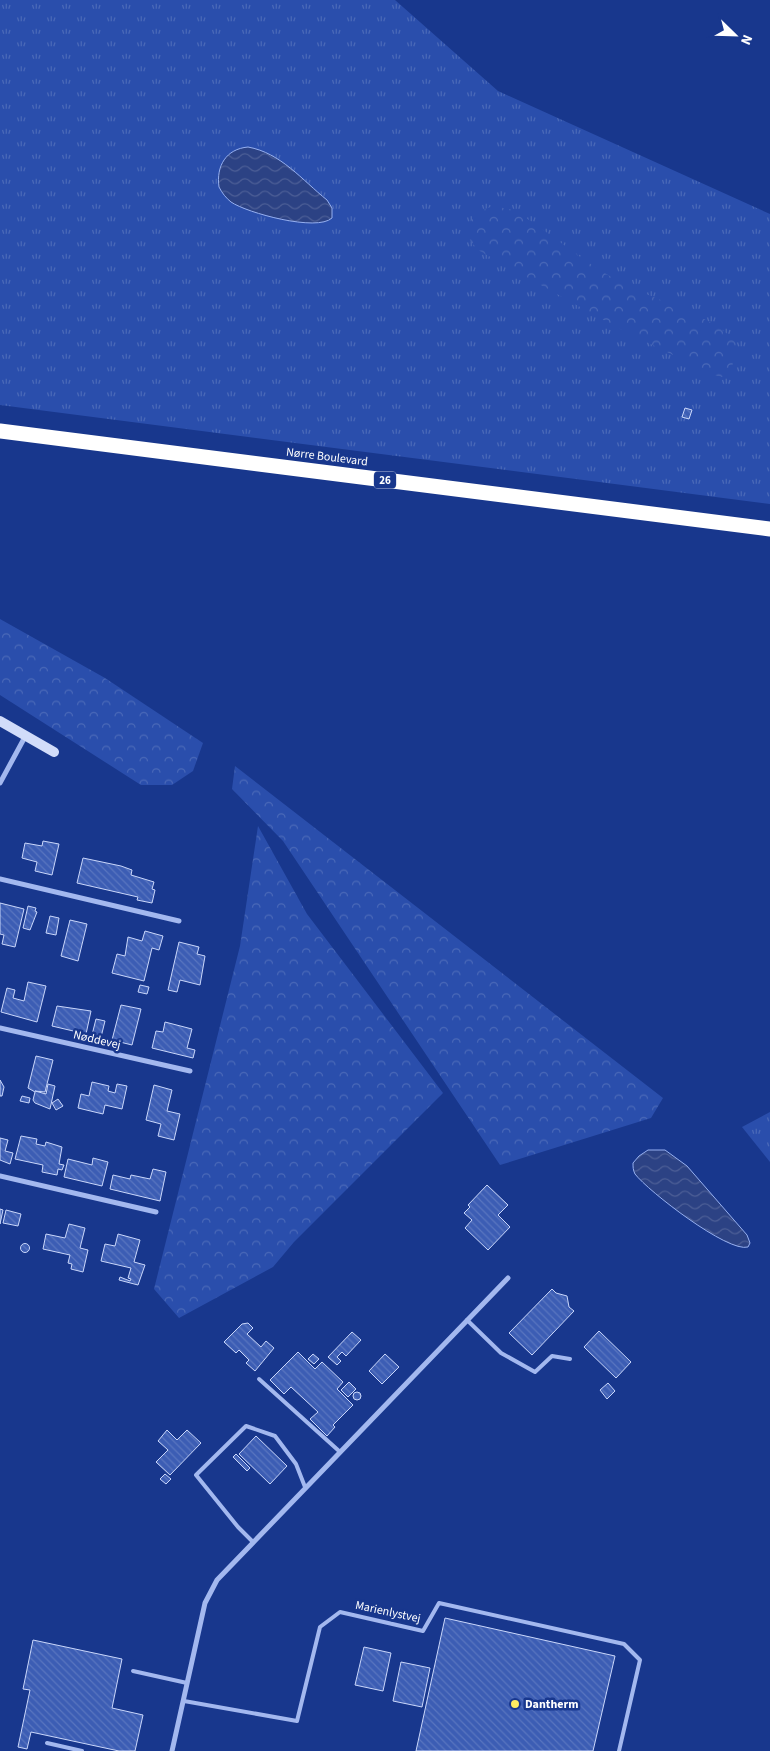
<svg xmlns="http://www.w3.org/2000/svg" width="770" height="1751" font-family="'Source Sans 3',sans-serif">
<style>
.grass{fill:url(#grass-tufts)}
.forest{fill:url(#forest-crowns)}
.water{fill:url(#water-waves);stroke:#96b0f1}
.building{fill:url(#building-back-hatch);stroke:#cad7fb}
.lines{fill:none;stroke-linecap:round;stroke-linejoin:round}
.lane{stroke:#a3b8ef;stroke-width:4}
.street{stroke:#a3b8ef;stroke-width:5}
.secondary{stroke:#d1dcfa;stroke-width:10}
.highway{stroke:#fff;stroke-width:15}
.poi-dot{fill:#ffed61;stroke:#18378d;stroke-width:2}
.labels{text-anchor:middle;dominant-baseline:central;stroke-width:5;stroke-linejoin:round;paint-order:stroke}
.shield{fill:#18378d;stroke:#bac3dd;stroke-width:1}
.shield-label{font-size:11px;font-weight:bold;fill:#fff}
.street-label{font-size:12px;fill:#fff;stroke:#18378d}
.poi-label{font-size:12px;font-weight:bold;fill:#fff;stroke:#18378d;text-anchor:start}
</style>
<defs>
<pattern id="grass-tufts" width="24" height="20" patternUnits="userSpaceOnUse" patternTransform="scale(1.25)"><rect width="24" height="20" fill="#2a4eac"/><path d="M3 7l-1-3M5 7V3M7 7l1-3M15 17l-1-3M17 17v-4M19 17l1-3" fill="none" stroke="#4a69b8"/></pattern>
<pattern id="forest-crowns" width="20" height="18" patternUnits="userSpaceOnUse" patternTransform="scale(1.25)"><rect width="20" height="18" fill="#2a4eac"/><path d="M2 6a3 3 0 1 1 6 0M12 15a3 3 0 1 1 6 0" fill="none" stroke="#4a69b8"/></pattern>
<pattern id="water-waves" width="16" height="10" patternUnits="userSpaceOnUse" patternTransform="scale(1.25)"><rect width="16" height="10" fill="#2c4284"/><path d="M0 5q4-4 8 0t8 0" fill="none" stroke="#4c5e96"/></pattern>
<pattern id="building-back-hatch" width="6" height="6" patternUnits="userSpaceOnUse" patternTransform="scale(1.25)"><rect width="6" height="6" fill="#3c5db4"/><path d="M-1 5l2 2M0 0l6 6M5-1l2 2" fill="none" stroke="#5975bf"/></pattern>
</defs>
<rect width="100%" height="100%" fill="#18378d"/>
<g class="grass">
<polygon points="0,0 395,0 498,91 770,214 770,504 0,405"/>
<polygon points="770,1112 770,1162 742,1127"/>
</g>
<g class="forest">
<path d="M493,206l21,4c38,24 72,55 112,75 31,16 90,31 111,59l-5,23 -10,10 -8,-2 -98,-48 -138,-77 -8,-10 -2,-15 10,-13z"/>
<polygon points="0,619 105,678 203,743 193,771 172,785 141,785 0,695"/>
<polygon points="235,766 663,1098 651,1118 500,1165 283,841 232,789"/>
<polygon points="258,826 307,914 443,1093 294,1242 273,1267 179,1318 154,1289 240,946"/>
</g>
<g class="water">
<path d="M248,147c33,6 54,33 79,53l5,8v10c-15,14 -85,-5 -101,-16 -5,-4 -9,-9 -12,-15 -3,-21 7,-38 29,-40z"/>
<path d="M648,1150h17l22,16 60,69 3,8 -2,4c-20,6 -100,-56 -113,-73 -2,-4 -2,-7 -2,-11l6,-7z"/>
</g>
<g class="building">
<polygon points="685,408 692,410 689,419 682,417"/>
<polygon points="43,841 59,844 52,875 35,871 37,862 22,858 25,843 42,846"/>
<polygon points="83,858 121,866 132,870 131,875 154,882 152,889 155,890 152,903 137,900 138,897 77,883"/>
<polygon points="0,903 24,909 15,947 2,944 4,935 0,934"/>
<polygon points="28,906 36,908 35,911 37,912 30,930 23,928"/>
<polygon points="50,916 59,918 56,935 46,933"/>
<polygon points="70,920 87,924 78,961 61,956"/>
<polygon points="145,931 163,936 159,950 152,948 144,981 112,973 117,954 125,956 128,937 142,941"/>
<polygon points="179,942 199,947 197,954 205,956 200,985 180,980 177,992 168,990"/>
<polygon points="28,982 46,986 37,1022 1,1012 7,988 15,990 13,998 24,1001"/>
<polygon points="140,985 149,987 147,994 138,992"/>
<polygon points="121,1005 141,1009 132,1045 112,1040"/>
<polygon points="57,1006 91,1011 86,1034 52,1026"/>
<polygon points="96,1019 105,1021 101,1037 92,1035"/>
<polygon points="165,1022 192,1029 187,1048 195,1050 193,1058 152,1048 156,1031 163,1032"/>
<polygon points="36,1056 53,1060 45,1092 35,1091 46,1094 48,1084 55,1086 50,1109 35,1103 33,1100 35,1092 28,1088"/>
<polygon points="0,1080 4,1087 2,1096 0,1096"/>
<polygon points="92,1082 109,1086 108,1091 115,1093 117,1084 127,1086 122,1109 105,1105 103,1114 78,1108 81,1094 89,1096"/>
<polygon points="154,1085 172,1090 167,1111 180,1114 174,1140 158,1136 161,1124 146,1120"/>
<polygon points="22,1096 30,1098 29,1103 20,1101"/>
<polygon points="58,1099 63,1106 56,1110 52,1103"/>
<polygon points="21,1136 37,1139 36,1144 45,1146 46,1142 62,1147 59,1164 64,1165 62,1170 58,1169 57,1175 42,1172 43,1165 15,1159"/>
<polygon points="0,1138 8,1140 5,1151 13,1153 10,1164 0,1160"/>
<polygon points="93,1158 108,1162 102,1186 64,1177 68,1159 92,1165"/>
<polygon points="153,1169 166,1172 160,1201 110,1189 113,1175 130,1179 131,1175 150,1179"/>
<polygon points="487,1185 508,1205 498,1215 510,1227 488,1250 465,1228 472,1220 464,1213 470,1207 468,1205"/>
<polygon points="0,1209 3,1210 0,1224"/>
<polygon points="6,1210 21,1214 18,1226 3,1223"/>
<polygon points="69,1224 85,1228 80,1248 88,1250 83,1272 71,1269 72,1264 68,1263 70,1255 43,1249 46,1234 65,1238"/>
<polygon points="118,1234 140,1240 134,1262 145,1265 138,1285 119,1280 120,1277 130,1281 131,1279 128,1278 131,1268 101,1261 105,1244 115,1246"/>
<circle cx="25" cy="1248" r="4.5"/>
<polygon points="552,1289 556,1293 567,1296 569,1307 574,1311 532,1355 509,1333"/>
<polygon points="248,1323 253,1328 247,1334 261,1347 266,1341 274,1348 255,1371 246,1363 249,1360 239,1350 236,1353 224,1342 242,1324"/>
<polygon points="599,1331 631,1362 616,1378 584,1347"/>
<polygon points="352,1332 361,1340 346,1356 342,1352 337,1357 341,1361 337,1365 328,1357"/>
<polygon points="298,1352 315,1369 322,1362 343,1382 337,1389 353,1405 333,1425 335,1427 327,1436 310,1419 318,1412 291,1387 284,1394 270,1380"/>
<polygon points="313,1354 319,1359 314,1364 308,1359"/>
<polygon points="385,1354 399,1367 382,1384 369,1371"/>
<polygon points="349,1382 356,1389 348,1397 341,1390"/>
<polygon points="608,1383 615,1391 607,1399 600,1390"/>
<circle cx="357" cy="1396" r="4"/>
<polygon points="167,1430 177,1440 187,1430 201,1443 170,1475 156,1462 168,1450 158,1441"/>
<polygon points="256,1436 287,1466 270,1484 239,1454"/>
<polygon points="236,1454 250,1468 247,1471 233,1457"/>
<polygon points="165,1474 171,1479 166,1484 160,1479"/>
<polygon points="445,1618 615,1656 593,1751 416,1751"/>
<polygon points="33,1640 122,1659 112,1708 143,1715 135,1751 119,1751 31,1732 27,1749 18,1747 30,1690 23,1689"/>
<polygon points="364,1647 391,1653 383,1691 355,1685"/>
<polygon points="401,1662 430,1668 422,1707 393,1701"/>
</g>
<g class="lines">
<g class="lane">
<polyline points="467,1320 501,1353 535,1372 552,1356 570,1359"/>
<polyline points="259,1379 339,1451"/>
<polyline points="253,1542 238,1527 196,1475 246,1426 275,1436 296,1464 305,1487"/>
<polyline points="133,1671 187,1683"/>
<polyline points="184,1701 297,1721 320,1627 340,1612 423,1631 439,1603 624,1644 640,1660 619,1751"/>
<polyline points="47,1743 82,1751"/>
</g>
<g class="street">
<polyline points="0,783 26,735"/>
<polyline points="0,879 179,921"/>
<polyline points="0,1028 190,1071"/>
<polyline points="0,1176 156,1212"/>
<polyline points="172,1751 205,1603 217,1580 508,1278"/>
</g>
<polyline class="secondary" points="0,721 54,752"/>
<polyline class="highway" points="0,431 770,529"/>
</g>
<circle class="poi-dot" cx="515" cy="1704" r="5"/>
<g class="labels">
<rect class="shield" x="374" y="471.5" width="22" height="17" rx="4"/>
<g class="shield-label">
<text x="385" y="480">26</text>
</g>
<g class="street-label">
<text transform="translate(327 457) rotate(7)">Nørre Boulevard</text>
<text transform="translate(97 1040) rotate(13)">Nøddevej</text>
<text transform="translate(388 1612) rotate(12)">Marienlystvej</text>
</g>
<g class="poi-label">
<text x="525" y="1704">Dantherm</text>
</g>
</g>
<g transform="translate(735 35) rotate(113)" stroke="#18378d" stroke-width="4" paint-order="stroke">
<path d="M0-4L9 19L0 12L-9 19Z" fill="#ffffff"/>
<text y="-8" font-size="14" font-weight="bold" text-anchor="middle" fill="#ffffff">N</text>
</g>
</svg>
